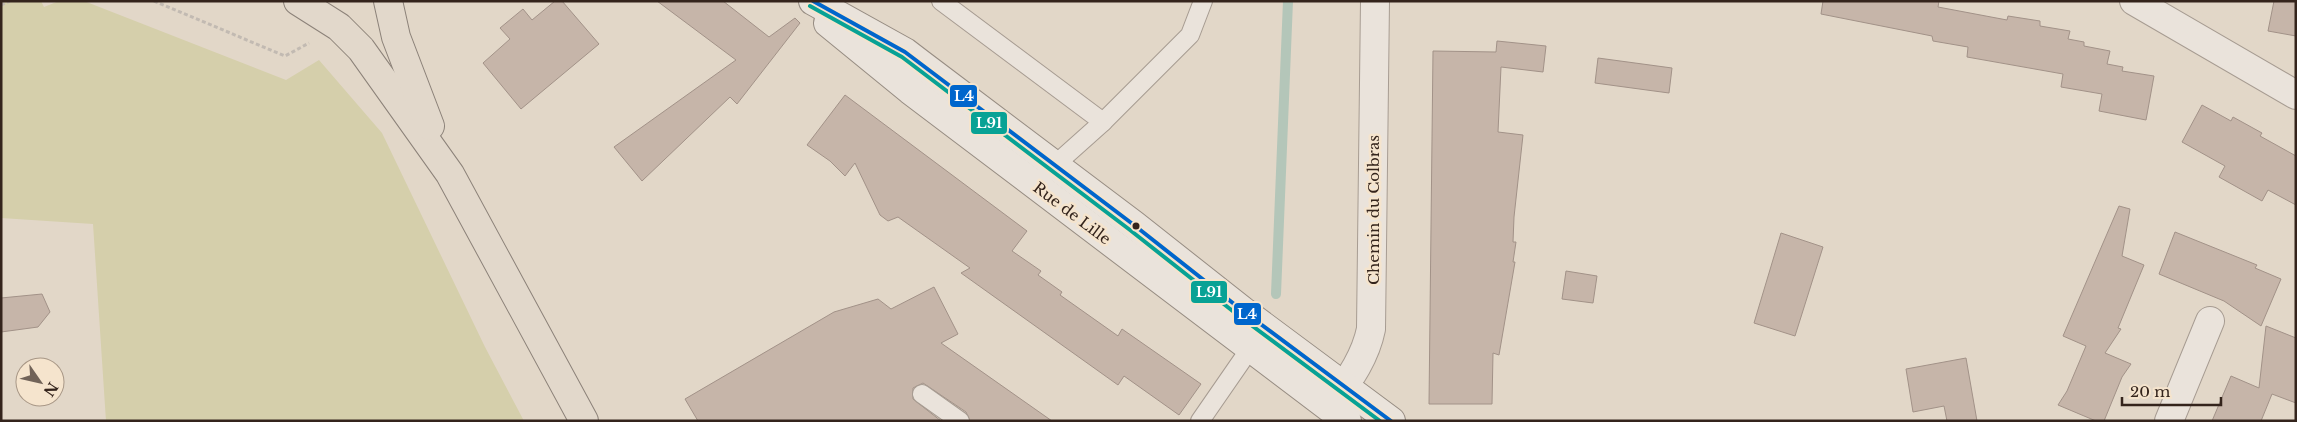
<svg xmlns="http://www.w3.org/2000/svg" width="2297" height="422" font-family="'Libre Baskerville',serif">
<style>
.green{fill:#d5cfab}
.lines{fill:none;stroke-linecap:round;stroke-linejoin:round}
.stream{stroke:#b4c6b9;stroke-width:10}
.building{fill:#c6b5a9;stroke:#a29288}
.service-casing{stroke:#a79c92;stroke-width:20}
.minor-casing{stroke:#a79c92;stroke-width:30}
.secondary-casing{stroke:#968c82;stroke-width:30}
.primary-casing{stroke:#8c8279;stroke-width:30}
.path{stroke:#c2bab2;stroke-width:3;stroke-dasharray:4 2.5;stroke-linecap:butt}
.service{stroke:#eae3db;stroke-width:18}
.minor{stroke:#eae3db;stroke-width:28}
.secondary{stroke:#eae3db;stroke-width:28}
.primary{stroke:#e2d8cb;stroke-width:28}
.bus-1-casing{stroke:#f5e4cd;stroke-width:8}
.bus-2-casing{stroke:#f5e4cd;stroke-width:8}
.bus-1{stroke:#06c;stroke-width:4}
.bus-2{stroke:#08a295;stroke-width:4}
.bus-dot{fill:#34241c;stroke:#f5e4cd;stroke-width:2}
.labels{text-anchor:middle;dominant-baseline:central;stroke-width:5;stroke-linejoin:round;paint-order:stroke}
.street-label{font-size:15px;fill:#34241c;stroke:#f5e4cd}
.line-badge{stroke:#f5e4cd;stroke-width:2}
.badge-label{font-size:14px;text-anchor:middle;font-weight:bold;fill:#fff}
</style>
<rect width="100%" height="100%" fill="#e2d7c8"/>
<polygon class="green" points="1,1 41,1 44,7 59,1 84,1 286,80 319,60 382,133 485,347 524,421 106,421 93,224 1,218"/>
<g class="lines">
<polyline class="stream" points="1276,294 1288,1"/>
</g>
<g class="building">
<polygon points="555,1 562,1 599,44 521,109 483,63 510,39 500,28 523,9 532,20"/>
<polygon points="657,1 723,1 769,37 795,18 800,23 737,104 730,97 642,181 614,147 736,60"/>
<polygon points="1823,1 1939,1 1938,7 2007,20 2008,16 2040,21 2040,26 2070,31 2068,39 2084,42 2084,46 2110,51 2107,64 2123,67 2122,71 2154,76 2146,120 2099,111 2102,94 2061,87 2063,74 1967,57 1968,47 1933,41 1932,36 1821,14"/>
<polygon points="2274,1 2296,1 2296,36 2268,31"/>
<polygon points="1497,41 1546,46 1543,72 1501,67 1498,132 1523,135 1514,217 1513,242 1516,242 1513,262 1515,262 1499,355 1493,353 1492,404 1429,404 1433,51 1496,52"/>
<polygon points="1598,58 1672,68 1669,93 1595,83"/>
<polygon points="845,95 1027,231 1012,251 1041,271 1038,275 1062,292 1060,295 1118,336 1122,329 1201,384 1179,415 1124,376 1118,385 961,273 970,268 898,217 888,221 880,215 855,163 845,176 830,161 807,145"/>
<polygon points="2202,105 2231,121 2233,117 2262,133 2260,136 2296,156 2296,205 2268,190 2262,201 2219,177 2225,166 2182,142"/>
<polygon points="2119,206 2130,209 2122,256 2144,265 2118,328 2121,329 2105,353 2131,364 2122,377 2104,421 2096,421 2058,405 2067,391 2086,346 2063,336"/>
<polygon points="2175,232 2257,265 2255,268 2281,279 2261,326 2224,301 2159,274"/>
<polygon points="1781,233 1823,247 1795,336 1754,323"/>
<polygon points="1566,271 1597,276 1593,303 1562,299"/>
<polygon points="934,287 958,334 941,343 1052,421 970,421 966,412 923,383 913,388 913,399 941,421 698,421 685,399 834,312 878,299 891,309"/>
<polygon points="42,294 50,312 38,327 1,332 1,298"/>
<polygon points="2266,326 2296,338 2296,403 2272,394 2261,421 2212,421 2231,376 2259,388"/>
<polygon points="1966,358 1977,421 1947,421 1944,406 1913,412 1906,369"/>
</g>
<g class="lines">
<g class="service-casing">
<g id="service">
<polyline points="941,1 1103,122"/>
<polyline points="1047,172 1103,122 1190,35 1203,1"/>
<polyline points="922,394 960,421"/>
<polyline points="1200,421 1256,340"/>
</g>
</g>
<g class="minor-casing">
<g id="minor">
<polyline points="2134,1 2296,95"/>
<path d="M1330,406c17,-24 35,-47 41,-77l4,-328"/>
<polyline points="2169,421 2210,321"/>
</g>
</g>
<g class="secondary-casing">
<g id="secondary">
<polyline points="813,1 905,52 922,65 1134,225 1243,311 1391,421"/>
<polyline points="828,23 910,90 1347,421"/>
</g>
</g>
<g class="primary-casing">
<g id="primary">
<polyline points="298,1 339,27 361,49 450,174 584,421"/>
<polyline points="388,1 396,37 430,126"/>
</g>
</g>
<g class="path">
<polyline points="154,1 285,56 309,43"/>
<polyline points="1,5 10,1"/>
</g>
<use href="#service" class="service"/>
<use href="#minor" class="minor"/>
<use href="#secondary" class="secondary"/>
<use href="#primary" class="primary"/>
<g class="bus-1-casing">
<polyline id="bus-1" points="813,1 905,52 1134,225 1243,311 1391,421"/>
</g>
<g class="bus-2-casing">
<polyline id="bus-2" points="810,6 902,57 1130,230 1239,316 1380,421"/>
</g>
<use href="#bus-1" class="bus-1"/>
<use href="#bus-2" class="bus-2"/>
</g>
<circle class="bus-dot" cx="1136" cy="226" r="4.5"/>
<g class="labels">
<g class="street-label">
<text transform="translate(1373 210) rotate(-90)">Chemin du Colbras</text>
<text transform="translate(1072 213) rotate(37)">Rue de Lille</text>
</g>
</g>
<g class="line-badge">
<rect x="949" y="84" width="29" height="24" rx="5" fill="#06c"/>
<rect x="970" y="111" width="38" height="24" rx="5" fill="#08a295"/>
<rect x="1190" y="280" width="38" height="24" rx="5" fill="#08a295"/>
<rect x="1233" y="302" width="29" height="24" rx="5" fill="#06c"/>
</g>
<g class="badge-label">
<text x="964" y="101">L4</text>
<text x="989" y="128">L91</text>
<text x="1209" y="297">L91</text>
<text x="1247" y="319">L4</text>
</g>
<rect width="2297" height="422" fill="none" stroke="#34241c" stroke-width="5"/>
<g transform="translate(40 382) rotate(124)"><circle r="24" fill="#f5e4cd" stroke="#a89786"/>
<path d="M0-4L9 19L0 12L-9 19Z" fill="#716358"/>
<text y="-8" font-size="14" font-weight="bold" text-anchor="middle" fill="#34241c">N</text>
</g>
<path d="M2122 397v8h99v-8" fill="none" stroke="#34241c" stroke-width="2.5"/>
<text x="2130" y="397" font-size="15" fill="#34241c" stroke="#f5e4cd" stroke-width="4" paint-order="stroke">20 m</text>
</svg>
